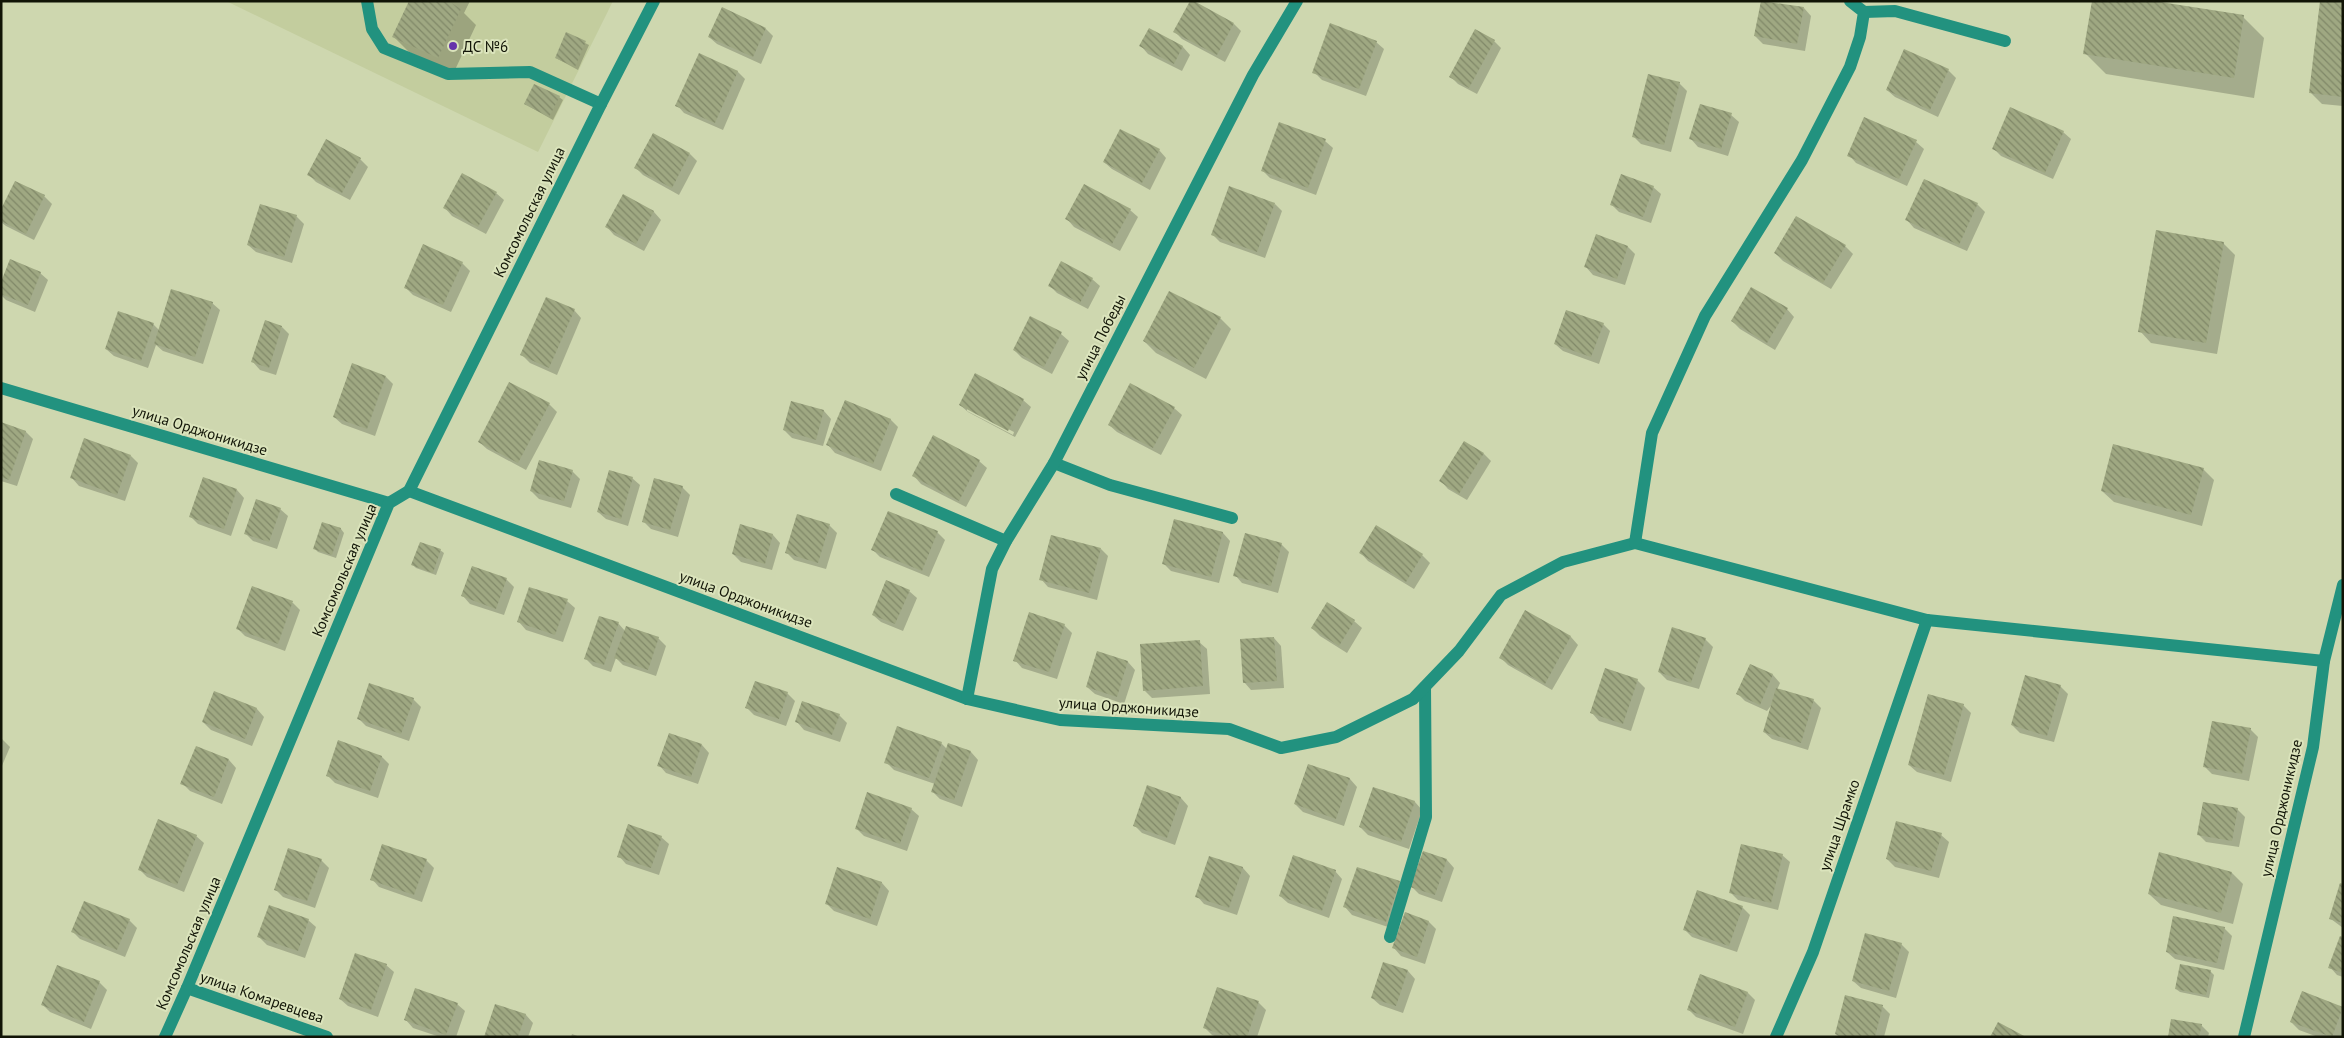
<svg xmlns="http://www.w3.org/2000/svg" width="2344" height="1038" font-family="'PT Sans',sans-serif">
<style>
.built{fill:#c3cd9e}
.shadow{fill:#0003;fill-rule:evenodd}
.building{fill:url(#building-back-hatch)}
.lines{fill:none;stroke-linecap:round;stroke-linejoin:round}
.service{stroke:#22927f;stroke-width:12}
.minor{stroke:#22927f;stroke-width:12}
.tertiary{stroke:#22927f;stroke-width:12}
.poi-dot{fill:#6634ab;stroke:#dbe4bc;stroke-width:2}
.labels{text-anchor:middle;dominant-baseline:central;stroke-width:4;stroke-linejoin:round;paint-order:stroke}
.poi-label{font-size:15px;fill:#111406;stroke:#dbe4bc;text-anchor:start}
.street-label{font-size:15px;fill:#111406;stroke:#dbe4bc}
</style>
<defs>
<pattern id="building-back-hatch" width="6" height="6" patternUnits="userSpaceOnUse" patternTransform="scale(1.25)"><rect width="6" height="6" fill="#9fa882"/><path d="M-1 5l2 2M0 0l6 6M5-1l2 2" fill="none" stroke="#808868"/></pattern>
</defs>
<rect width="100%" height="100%" fill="#ced7af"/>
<polygon class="built" points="226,1 613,1 538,152"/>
<g class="shadow">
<polygon points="410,1 470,1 464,13 476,25 454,72 409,52 394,37"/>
<polygon points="2343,3 2343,106 2322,104 2311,93"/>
<polygon points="1804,8 1811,16 1805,51 1763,44 1755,36"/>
<polygon points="2243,17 2264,38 2254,98 2106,74 2085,53"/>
<polygon points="1234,24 1241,31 1225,62 1182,39 1175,32"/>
<polygon points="766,29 773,36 761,64 717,44 709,37"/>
<polygon points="1149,30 1183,47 1190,55 1182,71 1148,54 1141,46"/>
<polygon points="567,34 589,45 578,70 556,58"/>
<polygon points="1494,41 1501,48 1477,94 1458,84 1451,77"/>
<polygon points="1376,42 1384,49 1366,96 1322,80 1314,72"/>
<polygon points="699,55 738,72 745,79 723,130 684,113 677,105"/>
<polygon points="1948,70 1956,78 1938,117 1895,97 1887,90"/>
<polygon points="1679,83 1687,91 1671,152 1641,144 1634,137"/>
<polygon points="559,97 563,100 553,120 525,104"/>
<polygon points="1731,115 1739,122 1728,156 1698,147 1691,139"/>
<polygon points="2063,132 2071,139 2053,179 2001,156 1993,148"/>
<polygon points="327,141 360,159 368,167 350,200 316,182 309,175"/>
<polygon points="1325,141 1333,148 1316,195 1270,178 1263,171"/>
<polygon points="1916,142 1924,149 1907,186 1856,163 1849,155"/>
<polygon points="1159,150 1166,158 1150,190 1112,169 1104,162"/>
<polygon points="690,154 697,161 679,195 643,175 636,168"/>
<polygon points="1653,187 1661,194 1651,223 1619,212 1612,205"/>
<polygon points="496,193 504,200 486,234 452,216 445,208"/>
<polygon points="44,196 52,204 34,240 6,226 1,222 1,212"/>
<polygon points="624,196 654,212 661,220 644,251 614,235 607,227"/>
<polygon points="1275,204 1282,211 1265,258 1220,242 1212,234"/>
<polygon points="1977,204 1985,212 1967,251 1914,228 1907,220"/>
<polygon points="1130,210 1138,217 1120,251 1074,227 1067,219"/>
<polygon points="296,216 304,224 292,263 256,252 248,245"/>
<polygon points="2223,243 2235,255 2217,354 2151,343 2140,331"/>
<polygon points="1845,246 1853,254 1831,289 1783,261 1775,253"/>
<polygon points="1628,247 1635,254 1625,285 1593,275 1586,267"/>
<polygon points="462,263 470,271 451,312 413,295 405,287"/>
<polygon points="40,273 48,280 35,312 6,300 1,295 1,286"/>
<polygon points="1092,279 1100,286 1088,309 1057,293 1050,286"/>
<polygon points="212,303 220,310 203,364 163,351 156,345 148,368 114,356 106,349 153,324 159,330"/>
<polygon points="1787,309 1794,317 1775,350 1740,329 1732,321"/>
<polygon points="574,310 581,318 557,375 530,363 522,355"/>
<polygon points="1031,318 1061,334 1069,341 1052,374 1022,358 1014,350"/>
<polygon points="1220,318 1231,329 1206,379 1156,353 1144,341"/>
<polygon points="1603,324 1610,331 1599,364 1563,351 1555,344"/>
<polygon points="282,327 289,334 276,375 260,370 253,362"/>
<polygon points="386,377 393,384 375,436 342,424 334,417"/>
<path d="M1023,400l8,7 -16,30 -47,-25 -8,-7zM967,408l47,24 -1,3 -46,-24z"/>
<polygon points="845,402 891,420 898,427 881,471 835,453 828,445"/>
<polygon points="549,404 557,412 526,470 487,449 479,442"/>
<polygon points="1174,408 1182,415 1161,455 1117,432 1109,425"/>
<polygon points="824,411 831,419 823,446 792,438 784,430"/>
<polygon points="1,423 26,432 33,439 17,486 1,481"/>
<polygon points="1464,442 1484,454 1491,461 1467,500 1448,489 1441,481"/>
<polygon points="131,456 138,463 125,501 79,486 72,478"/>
<polygon points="979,461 987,468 966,507 921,484 914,476"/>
<polygon points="2203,469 2214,480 2202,526 2114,502 2102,491"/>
<polygon points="572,471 580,479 571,508 539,499 531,491"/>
<polygon points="632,478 640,485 628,526 606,519 598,512"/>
<polygon points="682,487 690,495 678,537 651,529 643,521"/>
<polygon points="237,490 244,498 231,536 198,524 191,517"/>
<polygon points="280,509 288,516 277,549 253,541 245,533"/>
<polygon points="1174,521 1223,533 1230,541 1219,583 1171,571 1163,563"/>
<polygon points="323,523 341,529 344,533 336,558 318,552 314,548"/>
<polygon points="829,525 837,533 826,569 794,560 787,553"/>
<polygon points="741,526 773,535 780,543 772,570 741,562 733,554"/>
<polygon points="1377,527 1422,555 1430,563 1414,589 1368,561 1361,553"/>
<polygon points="937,532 945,540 929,577 880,557 873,550"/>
<polygon points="1281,544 1289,552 1278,593 1242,583 1235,575"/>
<polygon points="1101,549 1108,556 1097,600 1048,587 1041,579"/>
<polygon points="440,550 444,553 436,575 416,568 413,565"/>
<polygon points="506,579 514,587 504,615 470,604 463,596"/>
<polygon points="253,588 293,603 300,610 285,651 245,636 237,628"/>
<polygon points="909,591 917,598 903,631 881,622 873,615"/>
<polygon points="567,601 575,608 563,642 526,630 519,622"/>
<polygon points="1526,612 1571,637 1578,645 1552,690 1508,665 1500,657"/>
<polygon points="1354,621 1362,628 1347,653 1320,636 1312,628"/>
<polygon points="618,623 625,631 658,638 666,646 656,676 623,665 616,658 611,672 593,666 585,658"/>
<polygon points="1064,625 1072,633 1057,679 1022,668 1015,660"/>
<polygon points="1274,638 1281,646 1284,688 1251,690 1244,682"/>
<polygon points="1705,639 1713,647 1699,689 1667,680 1659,672"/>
<polygon points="1199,642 1207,649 1210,694 1152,698 1144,690"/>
<polygon points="1098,653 1128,662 1135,670 1124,704 1095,694 1087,687"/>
<polygon points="1750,665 1773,675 1780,683 1777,690 1813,700 1821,708 1808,750 1772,739 1764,732 1773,703 1767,711 1745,701 1737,693"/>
<polygon points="1637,680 1645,688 1631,731 1599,721 1592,713"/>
<polygon points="2060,686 2068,694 2054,742 2020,733 2012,725"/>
<polygon points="215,693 257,709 264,717 252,746 211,730 203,722"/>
<polygon points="787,693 795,701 786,726 754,715 747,708"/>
<polygon points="413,699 421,707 409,741 366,726 358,718"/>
<polygon points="1963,705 1971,713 1951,782 1917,772 1909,765"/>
<polygon points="839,715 847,723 840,742 804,730 797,722"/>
<polygon points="2250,729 2258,737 2249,781 2212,774 2204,766"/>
<polygon points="1,738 10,747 1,768"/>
<polygon points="941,743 947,749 971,752 978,760 962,807 940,799 933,792 935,784 894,770 886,762"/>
<polygon points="702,745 709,753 698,784 666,773 659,765"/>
<polygon points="382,757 389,764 378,798 335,783 327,775"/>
<polygon points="229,760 236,768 222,804 190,791 182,783"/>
<polygon points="1308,765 1350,779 1357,787 1344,826 1303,812 1295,804"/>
<polygon points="1148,787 1181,798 1188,806 1175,845 1142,833 1135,826"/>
<polygon points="1373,788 1415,802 1422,810 1409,849 1368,835 1360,827"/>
<polygon points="911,809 919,816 907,851 864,836 856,828"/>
<polygon points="2237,809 2245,817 2239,847 2206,842 2198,834"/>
<polygon points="1941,835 1949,842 1939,878 1895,867 1887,859"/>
<polygon points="196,836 204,843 184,892 147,877 140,870"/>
<polygon points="661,837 669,844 659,875 626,864 619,856"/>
<polygon points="1424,852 1447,860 1454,868 1442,902 1419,894 1412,887"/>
<polygon points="1782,855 1790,862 1778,910 1738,900 1730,892"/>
<polygon points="1210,857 1243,868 1250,876 1237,915 1204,904 1197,896"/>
<polygon points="321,860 329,868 315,908 283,897 275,889"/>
<polygon points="426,860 434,868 422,902 379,887 372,879"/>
<polygon points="1335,871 1342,879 1329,918 1288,903 1280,896"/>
<polygon points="2232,873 2243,884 2233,924 2161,905 2149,894"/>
<polygon points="1400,882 1407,890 1394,929 1352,915 1345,907"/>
<polygon points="882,883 889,891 877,926 834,911 826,903"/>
<polygon points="2343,885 2343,928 2331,919"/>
<polygon points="1742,907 1750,915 1737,952 1692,937 1684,929"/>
<polygon points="1406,914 1429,922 1436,929 1425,964 1401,956 1394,948"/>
<polygon points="129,920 137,928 125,957 80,939 73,932"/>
<polygon points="308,920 316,927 305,958 267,945 259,937"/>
<polygon points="2224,928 2232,936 2224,970 2175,959 2167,952"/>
<polygon points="2343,939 2343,977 2337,975 2330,967"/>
<polygon points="1901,944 1909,952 1896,998 1861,988 1853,981"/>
<polygon points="1384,964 1408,971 1415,979 1403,1013 1380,1005 1372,998"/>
<polygon points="386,965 394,972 378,1017 348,1006 340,999"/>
<polygon points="2210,971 2214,975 2209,998 2180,992 2176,989"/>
<polygon points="1700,975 1748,993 1755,1000 1743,1034 1696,1017 1688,1009"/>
<polygon points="99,982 107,990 91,1029 50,1012 43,1005"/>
<polygon points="1217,988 1259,1003 1266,1010 1257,1037 1217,1037 1212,1035 1204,1027"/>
<polygon points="2302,993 2343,1009 2342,1037 2318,1037 2299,1030 2291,1022"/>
<polygon points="1846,997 1883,1007 1890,1014 1884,1037 1839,1037 1836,1034"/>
<polygon points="457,1004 465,1011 456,1037 440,1037 413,1028 406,1020"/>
<polygon points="496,1005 526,1015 533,1023 528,1037 485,1037"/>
<polygon points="2201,1025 2209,1033 2208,1037 2169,1037"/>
<polygon points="572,1034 580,1037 571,1037"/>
</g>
<g class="building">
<polygon points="409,1 448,1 461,9 438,58 392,37"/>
<polygon points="1190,1 1194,1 1234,23 1217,55 1173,32"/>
<polygon points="1761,1 1804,7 1797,44 1754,36"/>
<polygon points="2092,1 2154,1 2244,15 2234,78 2083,54"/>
<polygon points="2320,1 2343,2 2343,97 2309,93"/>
<polygon points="722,7 766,28 753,57 708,37"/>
<polygon points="1330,23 1377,41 1359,89 1312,73"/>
<polygon points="1149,28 1183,46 1174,64 1139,46"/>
<polygon points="1475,29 1495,40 1469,88 1449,77"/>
<polygon points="566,32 586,41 575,67 555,58"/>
<polygon points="1904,49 1949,69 1930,110 1886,90"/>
<polygon points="699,53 738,71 715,123 675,106"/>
<polygon points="1648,74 1680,82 1664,145 1632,137"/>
<polygon points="534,84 560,96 549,117 524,104"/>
<polygon points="1700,104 1732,113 1721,149 1689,139"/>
<polygon points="2010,107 2064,131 2045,173 1992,149"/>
<polygon points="1864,117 1917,140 1899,179 1847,156"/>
<polygon points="1279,122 1326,139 1308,188 1261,171"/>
<polygon points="1120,129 1160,149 1142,183 1103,162"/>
<polygon points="653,133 690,153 672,188 634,168"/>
<polygon points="326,139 361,158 342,193 307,175"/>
<polygon points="462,173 497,192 478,227 443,208"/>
<polygon points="1621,174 1654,186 1643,217 1610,205"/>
<polygon points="1924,179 1978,203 1959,245 1905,220"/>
<polygon points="15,181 45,195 26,234 1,221 1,209"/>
<polygon points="1084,184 1131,209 1112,244 1065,219"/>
<polygon points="1229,186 1275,203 1257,252 1211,235"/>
<polygon points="623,194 654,211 636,244 605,227"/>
<polygon points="260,204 297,215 284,257 247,245"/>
<polygon points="1796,216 1846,245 1823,283 1774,253"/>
<polygon points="2156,230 2224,242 2206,343 2138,332"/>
<polygon points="1596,234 1628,246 1617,279 1584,267"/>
<polygon points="423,244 463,262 443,305 404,288"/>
<polygon points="10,259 41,272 28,305 1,294 1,282"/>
<polygon points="1061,261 1093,278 1080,303 1048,286"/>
<polygon points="1751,287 1788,308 1767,343 1731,321"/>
<polygon points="171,289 213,302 195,357 154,344"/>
<polygon points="1169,291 1221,317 1194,368 1143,341"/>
<polygon points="546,297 575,309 549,368 520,355"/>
<polygon points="1566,310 1604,323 1591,357 1554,344"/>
<polygon points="118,311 154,323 141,361 105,349"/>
<polygon points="1030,316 1062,332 1044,367 1013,350"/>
<polygon points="265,320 282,326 269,368 251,362"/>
<polygon points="352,363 386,376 367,429 333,417"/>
<polygon points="975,373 1024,399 1008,431 959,405"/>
<polygon points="509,382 550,403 518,463 478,442"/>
<polygon points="1130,383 1175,407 1153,448 1108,425"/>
<polygon points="845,400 891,419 873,464 826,445"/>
<polygon points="791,401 824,410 816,440 783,430"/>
<polygon points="1,422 26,431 9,480 1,477"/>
<polygon points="933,435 980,460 959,501 912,476"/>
<polygon points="84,438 131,455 117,495 70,478"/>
<polygon points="1464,441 1484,453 1459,494 1439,481"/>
<polygon points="2113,444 2204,468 2191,515 2101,491"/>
<polygon points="539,460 573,470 564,501 530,491"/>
<polygon points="609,470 633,477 621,519 597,512"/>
<polygon points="203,477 237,489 224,529 189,517"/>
<polygon points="654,478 683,486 670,530 642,522"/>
<polygon points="256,499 281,508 269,542 244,534"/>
<polygon points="888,511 938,531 922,571 871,550"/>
<polygon points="797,514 830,524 818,563 785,553"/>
<polygon points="1174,519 1223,532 1211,577 1162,564"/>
<polygon points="322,522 341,528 332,555 313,549"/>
<polygon points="740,524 773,534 765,564 732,554"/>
<polygon points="1376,525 1423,554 1406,582 1359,553"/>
<polygon points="1245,533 1282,543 1271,586 1233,576"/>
<polygon points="1051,535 1101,548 1089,593 1039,580"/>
<polygon points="420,542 441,549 433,573 411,565"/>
<polygon points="472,566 507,578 496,609 461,596"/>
<polygon points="886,580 910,590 895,624 872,615"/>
<polygon points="252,586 293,601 278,644 236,629"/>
<polygon points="529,587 568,599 555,635 517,622"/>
<polygon points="1327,602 1355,620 1339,646 1311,628"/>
<polygon points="1525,610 1571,636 1545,684 1499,658"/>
<polygon points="1029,612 1065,624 1049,672 1013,661"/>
<polygon points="599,616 619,622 604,665 584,659"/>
<polygon points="626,626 659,637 648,670 614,658"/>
<polygon points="1672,627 1706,638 1691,683 1658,672"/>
<polygon points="1274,637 1277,681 1243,683 1240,639"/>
<polygon points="1200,640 1203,686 1143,691 1140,644"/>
<polygon points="1097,651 1128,661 1117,697 1086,687"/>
<polygon points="1750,664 1773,674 1760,705 1736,694"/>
<polygon points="1605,668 1638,679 1623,724 1590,713"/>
<polygon points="2025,675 2061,685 2047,736 2011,725"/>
<polygon points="755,681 788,692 779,719 745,708"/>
<polygon points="369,683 414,698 401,734 357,719"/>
<polygon points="1776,688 1814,699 1801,743 1763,732"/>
<polygon points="214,691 257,708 245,739 202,722"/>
<polygon points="1928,694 1964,704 1944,775 1908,765"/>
<polygon points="802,701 840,714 832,735 795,722"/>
<polygon points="2212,721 2251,728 2242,774 2203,767"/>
<polygon points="897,726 942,742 929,778 884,763"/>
<polygon points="669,733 702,744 691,777 657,766"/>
<polygon points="338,740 382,756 370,791 326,776"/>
<polygon points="948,743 971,751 954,800 931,792"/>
<polygon points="196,746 229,759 214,797 180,784"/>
<polygon points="1308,764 1350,778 1336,819 1294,804"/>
<polygon points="1147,785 1181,797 1167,838 1133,826"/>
<polygon points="1373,787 1415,801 1401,842 1359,827"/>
<polygon points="867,792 912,808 900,844 855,829"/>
<polygon points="2203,802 2238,808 2232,841 2197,835"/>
<polygon points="158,819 197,835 177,885 138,870"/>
<polygon points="1896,821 1942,833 1931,871 1886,859"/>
<polygon points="628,824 662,836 651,868 617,857"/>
<polygon points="382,844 427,859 414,895 370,880"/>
<polygon points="1741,844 1783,854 1771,903 1729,893"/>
<polygon points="288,848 322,859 307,901 274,890"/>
<polygon points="1423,851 1447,859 1435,895 1410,887"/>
<polygon points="2159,852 2232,872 2221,913 2148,894"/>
<polygon points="1293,855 1336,870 1322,911 1279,896"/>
<polygon points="1209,856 1243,867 1229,908 1195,897"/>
<polygon points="837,867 882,882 870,919 825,904"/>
<polygon points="1357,867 1400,881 1386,922 1343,907"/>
<polygon points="2340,883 2343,884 2343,923 2329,919"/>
<polygon points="1697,890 1743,906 1729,946 1683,930"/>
<polygon points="84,901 130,919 117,950 71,932"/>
<polygon points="269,905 309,919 298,951 257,937"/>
<polygon points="1405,912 1429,921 1417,957 1392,948"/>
<polygon points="2173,916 2225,927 2217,963 2166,952"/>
<polygon points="1865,933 1902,943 1889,991 1852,981"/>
<polygon points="2340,936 2343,937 2343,973 2328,968"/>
<polygon points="355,953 387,964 371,1010 339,999"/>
<polygon points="1383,962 1408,970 1396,1006 1371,998"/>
<polygon points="2180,964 2211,970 2206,995 2175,989"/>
<polygon points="57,965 100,981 84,1022 41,1005"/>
<polygon points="1700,974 1748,992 1735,1027 1687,1010"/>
<polygon points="1217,987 1259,1001 1247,1037 1229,1037 1203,1028"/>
<polygon points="415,988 458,1003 446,1035 404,1020"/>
<polygon points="2302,991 2343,1007 2332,1037 2290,1022"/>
<polygon points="1845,995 1883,1005 1875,1037 1843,1037 1835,1034"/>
<polygon points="495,1004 526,1014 518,1037 484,1037"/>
<polygon points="2171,1019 2202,1024 2199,1037 2168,1037"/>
<polygon points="1998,1022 2026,1037 1990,1037"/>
</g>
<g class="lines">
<g class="service">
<polyline points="367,1 372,29 384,48 448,74 530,72 601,104"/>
<polyline points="1864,12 1895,11 2005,41"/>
<polyline points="1054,463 1110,485 1232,518"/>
<polyline points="896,494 1006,541"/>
<polyline points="1390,937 1426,817 1425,687"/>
</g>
<g class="minor">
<polyline points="1,388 389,503"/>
<polyline points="409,491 967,699 1060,720 1229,729 1281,748 1336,737 1413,699 1459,651 1501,595 1563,562 1635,543"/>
<polyline points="1635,543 1927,620 2324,661"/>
<polyline points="1635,543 1652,433 1705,316 1802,160 1850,67 1860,37 1864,12 1850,1"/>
<polyline points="967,699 992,569 1006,541 1054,463 1253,75 1297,1"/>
<polyline points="187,988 327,1037"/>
<polyline points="165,1037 187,988 389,503 409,491 601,104 654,1"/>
<polyline points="1776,1037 1813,952 1927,620"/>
</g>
<polyline class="tertiary" points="2244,1037 2313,747 2324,661 2343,585"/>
</g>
<circle class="poi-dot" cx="453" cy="46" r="5"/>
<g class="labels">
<g class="poi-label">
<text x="463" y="46">ДС №6</text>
</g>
<g class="street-label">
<text transform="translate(529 212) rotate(-64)">Комсомольская улица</text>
<text transform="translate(1100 337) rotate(-63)">улица Победы</text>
<text transform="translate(200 430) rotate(17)">улица Орджоникидзе</text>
<text transform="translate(344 570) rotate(-67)">Комсомольская улица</text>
<text transform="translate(746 599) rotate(20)">улица Орджоникидзе</text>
<text transform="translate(1129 707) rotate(4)">улица Орджоникидзе</text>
<text transform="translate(2281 808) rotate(-77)">улица Орджоникидзе</text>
<text transform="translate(1839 825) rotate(-71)">улица Шрамко</text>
<text transform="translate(188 943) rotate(-67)">Комсомольская улица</text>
<text transform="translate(262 997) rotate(19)">улица Комаревцева</text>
</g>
</g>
<rect width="2344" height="1038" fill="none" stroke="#111406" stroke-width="5"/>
</svg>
